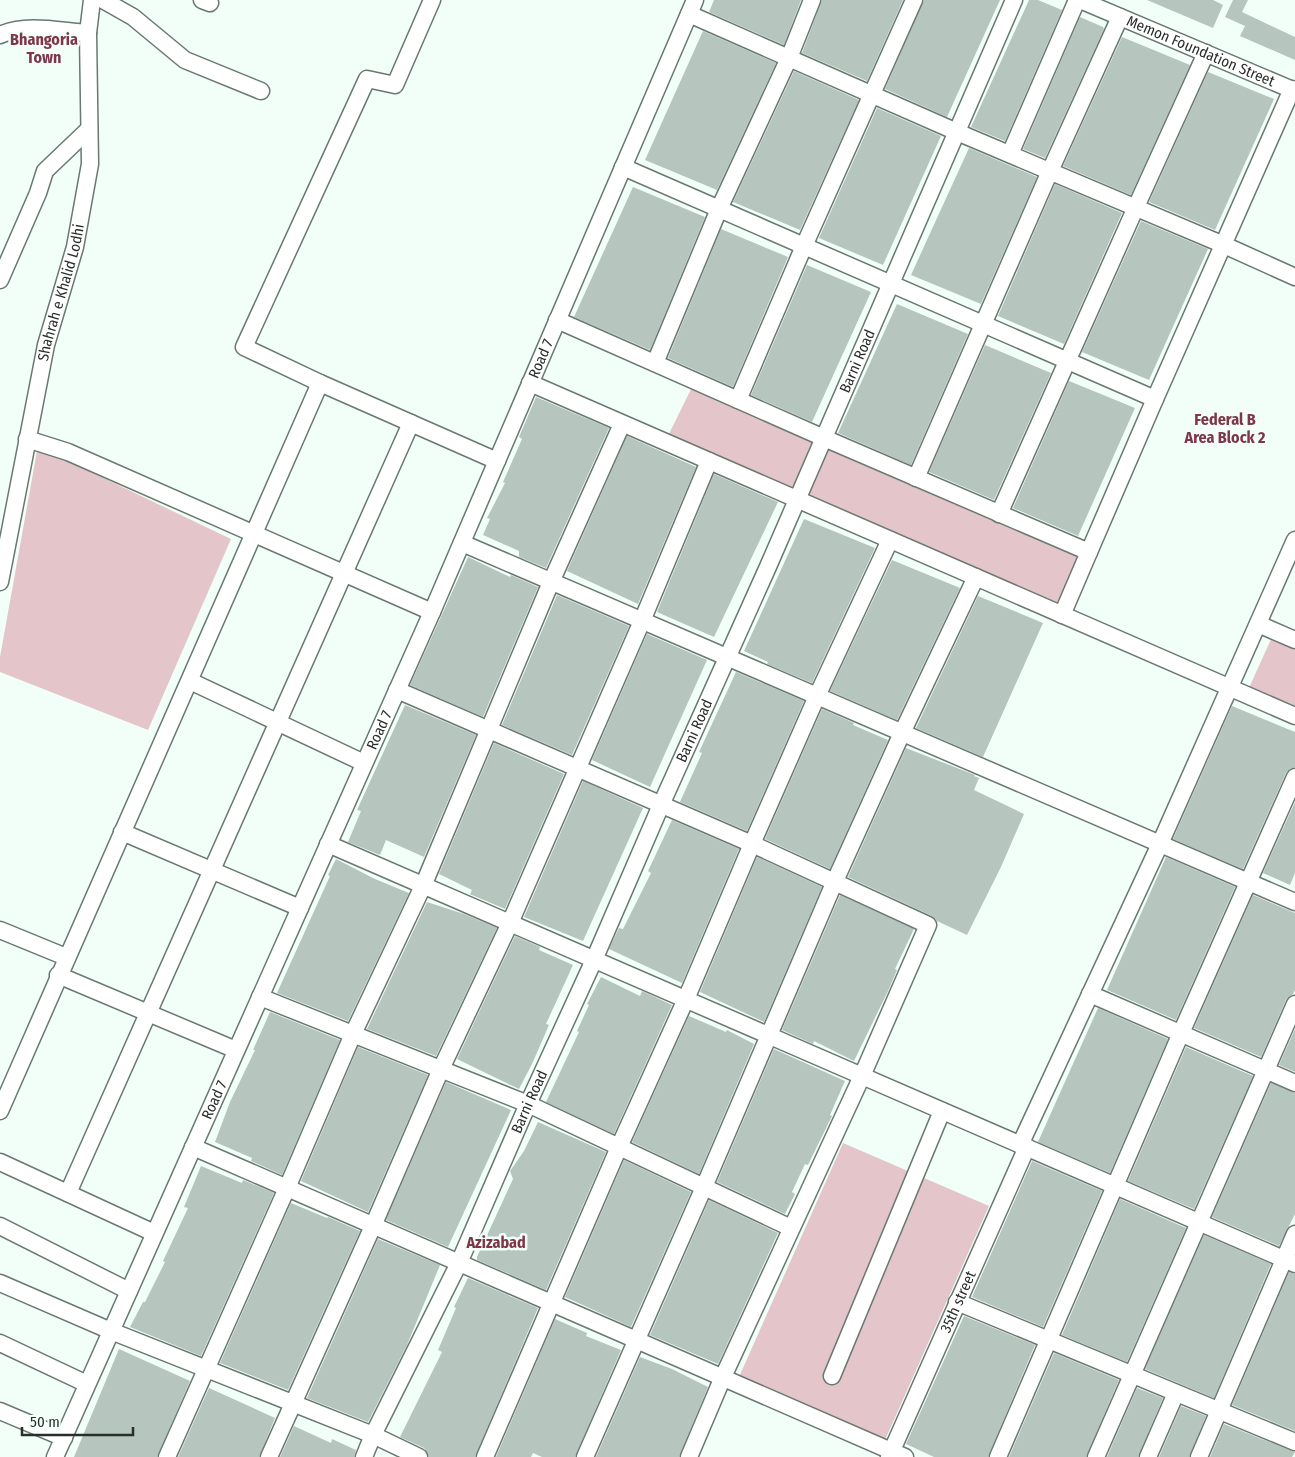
<svg xmlns="http://www.w3.org/2000/svg" width="1295" height="1457" font-family="'Fira Sans Condensed',sans-serif">
<style>
.green{fill:#e3c5ca}
.building{fill:#b6c5be}
.lines{fill:none;stroke-linecap:round;stroke-linejoin:round}
.minor-casing{stroke:#6a7872;stroke-width:19}
.minor{stroke:#fff;stroke-width:16}
.labels{text-anchor:middle;dominant-baseline:central;stroke-width:5;stroke-linejoin:round;paint-order:stroke}
.street-label{font-size:15px;fill:#282e2c;stroke:#f2fff9}
.neighbourhood-label{font-size:16px;font-weight:bold;fill:#7e3749;stroke:#f2fff9}
</style>
<rect width="100%" height="100%" fill="#f2fff9"/>
<g class="green">
<polygon points="695,381 1089,552 1062,615 665,442"/>
<polygon points="37,451 70,462 231,539 148,730 0,672 0,657"/>
<polygon points="1272,637 1295,646 1295,710 1248,690"/>
<polygon points="843,1143 989,1206 885,1440 739,1377"/>
</g>
<g class="building">
<polygon points="714,0 801,0 784,45 709,12"/>
<polygon points="822,0 903,0 867,81 802,53"/>
<polygon points="924,0 1000,0 947,117 885,89"/>
<polygon points="1029,0 1038,0 1062,10 1005,141 971,127"/>
<polygon points="1147,0 1213,0 1223,5 1213,28"/>
<polygon points="1233,0 1248,0 1242,12 1295,37 1295,60 1240,36 1245,26 1225,17"/>
<polygon points="1080,17 1103,27 1104,29 1045,158 1023,149"/>
<polygon points="703,31 776,63 717,190 645,160"/>
<polygon points="1122,37 1190,65 1131,195 1063,166"/>
<polygon points="794,71 859,100 800,230 733,202"/>
<polygon points="1208,72 1274,99 1215,230 1149,202"/>
<polygon points="877,108 941,136 883,265 819,238"/>
<polygon points="969,148 1037,177 981,304 911,275"/>
<polygon points="1055,184 1122,213 1064,344 998,316"/>
<polygon points="633,187 705,217 650,350 574,317"/>
<polygon points="1141,221 1208,249 1149,380 1082,352"/>
<polygon points="721,229 788,257 733,387 668,358"/>
<polygon points="807,265 871,292 812,422 751,395"/>
<polygon points="897,304 968,334 911,465 838,433"/>
<polygon points="985,345 1051,373 994,500 929,472"/>
<polygon points="1069,381 1135,408 1078,536 1013,508"/>
<polygon points="536,397 609,428 546,568 519,557 519,551 483,535 490,519 487,518 505,483 503,482 522,439 519,437"/>
<polygon points="627,436 696,467 638,604 567,571"/>
<polygon points="714,474 778,502 714,637 657,612"/>
<polygon points="804,519 875,548 812,683 767,664 768,662 744,651"/>
<polygon points="468,557 510,577 511,575 538,587 483,717 410,685"/>
<polygon points="892,560 960,588 897,720 830,691"/>
<polygon points="557,595 629,626 572,755 502,725"/>
<polygon points="978,596 1043,623 983,757 916,728"/>
<polygon points="647,634 707,660 650,787 592,760"/>
<polygon points="736,672 804,701 747,831 680,802 702,753 699,752"/>
<polygon points="405,705 476,735 424,857 386,840 380,855 348,842 361,811 357,810"/>
<polygon points="1232,706 1295,732 1295,767 1290,769 1286,773 1243,869 1173,839"/>
<polygon points="822,709 854,723 853,725 888,740 830,869 765,839"/>
<polygon points="494,743 564,774 505,909 472,895 470,894 472,890 439,874"/>
<polygon points="906,748 975,775 974,776 979,778 974,790 1024,814 1001,867 967,935 937,921 932,916 848,877"/>
<polygon points="583,781 643,808 583,941 524,917"/>
<polygon points="1295,802 1295,873 1290,885 1263,873"/>
<polygon points="672,820 739,849 682,983 609,949 619,928 623,929 651,873 648,871"/>
<polygon points="757,857 822,887 764,1022 700,992"/>
<polygon points="1166,857 1235,887 1176,1020 1107,990"/>
<polygon points="336,859 375,879 409,893 348,1021 277,993 330,876 328,875"/>
<polygon points="840,895 914,929 895,969 897,970 888,991 854,1061 814,1041 813,1044 782,1030"/>
<polygon points="1253,895 1295,913 1295,990 1293,994 1286,1000 1261,1057 1194,1028"/>
<polygon points="427,902 464,914 497,928 436,1056 367,1029"/>
<polygon points="515,936 540,947 539,950 573,965 546,1024 549,1025 532,1064 519,1089 457,1059"/>
<polygon points="601,977 640,996 642,991 672,1005 614,1134 546,1102 579,1032 577,1031 589,1005 587,1004"/>
<polygon points="1098,1008 1168,1039 1110,1173 1038,1142"/>
<polygon points="270,1012 340,1040 282,1175 251,1161 252,1158 215,1142 230,1102 255,1050 253,1050"/>
<polygon points="689,1016 726,1032 727,1030 754,1044 699,1174 632,1142"/>
<polygon points="1295,1029 1295,1072 1279,1065"/>
<polygon points="358,1047 428,1075 368,1212 301,1181"/>
<polygon points="1186,1047 1253,1076 1194,1209 1128,1181"/>
<polygon points="774,1049 845,1081 830,1115 832,1116 808,1165 805,1164 792,1192 795,1194 785,1214 717,1182"/>
<polygon points="446,1082 511,1110 448,1247 386,1220"/>
<polygon points="1271,1083 1295,1093 1295,1214 1279,1246 1212,1217"/>
<polygon points="538,1122 606,1152 546,1290 477,1260 477,1257 513,1179 510,1171 524,1151"/>
<polygon points="624,1160 691,1192 631,1327 565,1297"/>
<polygon points="1032,1161 1102,1191 1043,1327 972,1297"/>
<polygon points="201,1166 242,1183 243,1180 274,1193 201,1356 130,1327 143,1302 145,1302 165,1262 163,1261 188,1208 184,1207"/>
<polygon points="1120,1199 1186,1228 1127,1362 1062,1335"/>
<polygon points="709,1200 778,1233 718,1364 650,1335"/>
<polygon points="291,1203 327,1218 328,1217 360,1231 288,1390 220,1363"/>
<polygon points="1204,1235 1271,1264 1214,1398 1145,1369"/>
<polygon points="378,1239 440,1265 407,1345 368,1422 307,1398"/>
<polygon points="1289,1272 1295,1274 1295,1431 1232,1405"/>
<polygon points="468,1278 538,1308 475,1457 429,1457 427,1452 424,1448 400,1437 442,1352 438,1350 456,1308 454,1307"/>
<polygon points="964,1316 1035,1345 988,1457 934,1457 906,1444"/>
<polygon points="555,1319 587,1333 586,1336 621,1350 575,1457 542,1457 533,1453 531,1457 496,1457"/>
<polygon points="119,1349 190,1381 157,1457 74,1457"/>
<polygon points="1054,1353 1119,1380 1086,1457 1009,1457"/>
<polygon points="640,1357 672,1369 708,1387 679,1457 596,1457"/>
<polygon points="209,1388 275,1418 259,1457 178,1457"/>
<polygon points="1137,1388 1163,1398 1138,1457 1107,1457"/>
<polygon points="1181,1406 1206,1416 1189,1457 1159,1457"/>
<polygon points="1224,1424 1295,1452 1292,1457 1210,1457"/>
<polygon points="294,1426 331,1443 332,1439 356,1450 354,1457 280,1457"/>
</g>
<g class="lines">
<g class="minor-casing">
<g id="minor">
<polyline points="103,0 133,17 185,60 261,91"/>
<polyline points="202,0 210,3"/>
<polyline points="432,0 395,85 367,79 244,347 320,383 497,461"/>
<path id="s1" d="M1080,0l215,91"/>
<polyline points="689,14 957,132 1224,245 1295,277"/>
<path d="M0,35c27,-12 58,-4 88,-2"/>
<polyline points="1010,154 1077,0"/>
<polyline points="623,167 1155,399"/>
<polyline points="0,280 38,193 45,171 89,129"/>
<polyline points="557,320 824,438 1089,552 1062,615"/>
<polyline points="655,363 719,209 789,58 812,0"/>
<polyline points="530,383 1295,716"/>
<polyline points="738,400 804,246 914,0"/>
<polyline points="27,439 68,452 432,612"/>
<polyline points="916,478 1050,171 1120,17"/>
<polyline points="999,514 1136,207 1206,53"/>
<polyline points="462,543 1295,902"/>
<polyline points="1089,552 1155,399 1292,89"/>
<path id="s2" d="M0,582l46,-237 29,-98 15,-83 -2,-131 4,-33"/>
<polyline points="1258,624 1295,640"/>
<polyline points="190,681 364,763"/>
<polyline points="397,690 752,844 928,925 862,1076 723,1377 689,1457"/>
<polyline points="122,832 300,908"/>
<polyline points="328,844 1295,1264"/>
<polyline points="0,930 66,957"/>
<polyline points="58,975 236,1050"/>
<polyline points="1090,994 1295,1083"/>
<polyline points="260,997 528,1104 791,1228"/>
<polyline points="0,1111 320,383"/>
<polyline points="1020,1145 1160,844 1295,540"/>
<polyline points="193,1147 905,1457"/>
<polyline points="0,1162 154,1233"/>
<polyline points="68,1193 411,423"/>
<polyline points="0,1226 129,1291"/>
<polyline points="0,1283 111,1331 373,1435 419,1457"/>
<polyline points="957,1302 1295,1442"/>
<polyline points="0,1343 87,1384"/>
<polyline points="832,1376 942,1111"/>
<polyline points="0,1411 64,1438"/>
<path id="s3" d="M55,1457l377,-845 263,-612"/>
<polyline points="167,1457 287,1188 353,1034 423,886 551,582 622,424"/>
<polyline points="269,1457 373,1226 441,1069 510,923 642,621 709,461"/>
<path id="s4" d="M364,1457l9,-22 86,-172 69,-159 66,-144 67,-155 106,-236 247,-569"/>
<polyline points="485,1457 619,1147 686,999 752,844 817,696 890,540"/>
<polyline points="585,1457 704,1187 835,881 902,733 976,577"/>
<path id="s5" d="M889,1457l138,-310"/>
<polyline points="998,1457 1181,1033 1295,777"/>
<polyline points="1096,1457 1295,1004"/>
<polyline points="1148,1457 1176,1393"/>
<polyline points="1199,1457 1295,1234"/>
</g>
</g>
<use href="#minor" class="minor"/>
</g>
<g class="labels">
<g class="street-label">
<text stroke="none"><textPath href="#s1" startOffset="131">Memon Foundation Street</textPath></text>
<text stroke="none"><textPath href="#s2" startOffset="296">Shahrah e Khalid Lodhi</textPath></text>
<text stroke="none"><textPath href="#s3" startOffset="1201">Road 7</textPath></text>
<text stroke="none"><textPath href="#s4" startOffset="1202">Barni Road</textPath></text>
<text stroke="none"><textPath href="#s3" startOffset="796">Road 7</textPath></text>
<text stroke="none"><textPath href="#s4" startOffset="798">Barni Road</textPath></text>
<text stroke="none"><textPath href="#s3" startOffset="391">Road 7</textPath></text>
<text stroke="none"><textPath href="#s4" startOffset="392">Barni Road</textPath></text>
<text stroke="none"><textPath href="#s5" startOffset="170">35th street</textPath></text>
</g>
<g class="neighbourhood-label">
<text x="44" y="39">Bhangoria<tspan x="44" dy="18">Town</tspan></text>
<text x="1225" y="419">Federal B<tspan x="1225" dy="18">Area Block 2</tspan></text>
<text x="496" y="1242">Azizabad</text>
</g>
</g>
<path d="M22 1427v8h111v-8" fill="none" stroke="#282e2c" stroke-width="2.5"/>
<text x="30" y="1427" font-size="15" fill="#282e2c" stroke="#f2fff9" stroke-width="4" paint-order="stroke">50 m</text>
</svg>
